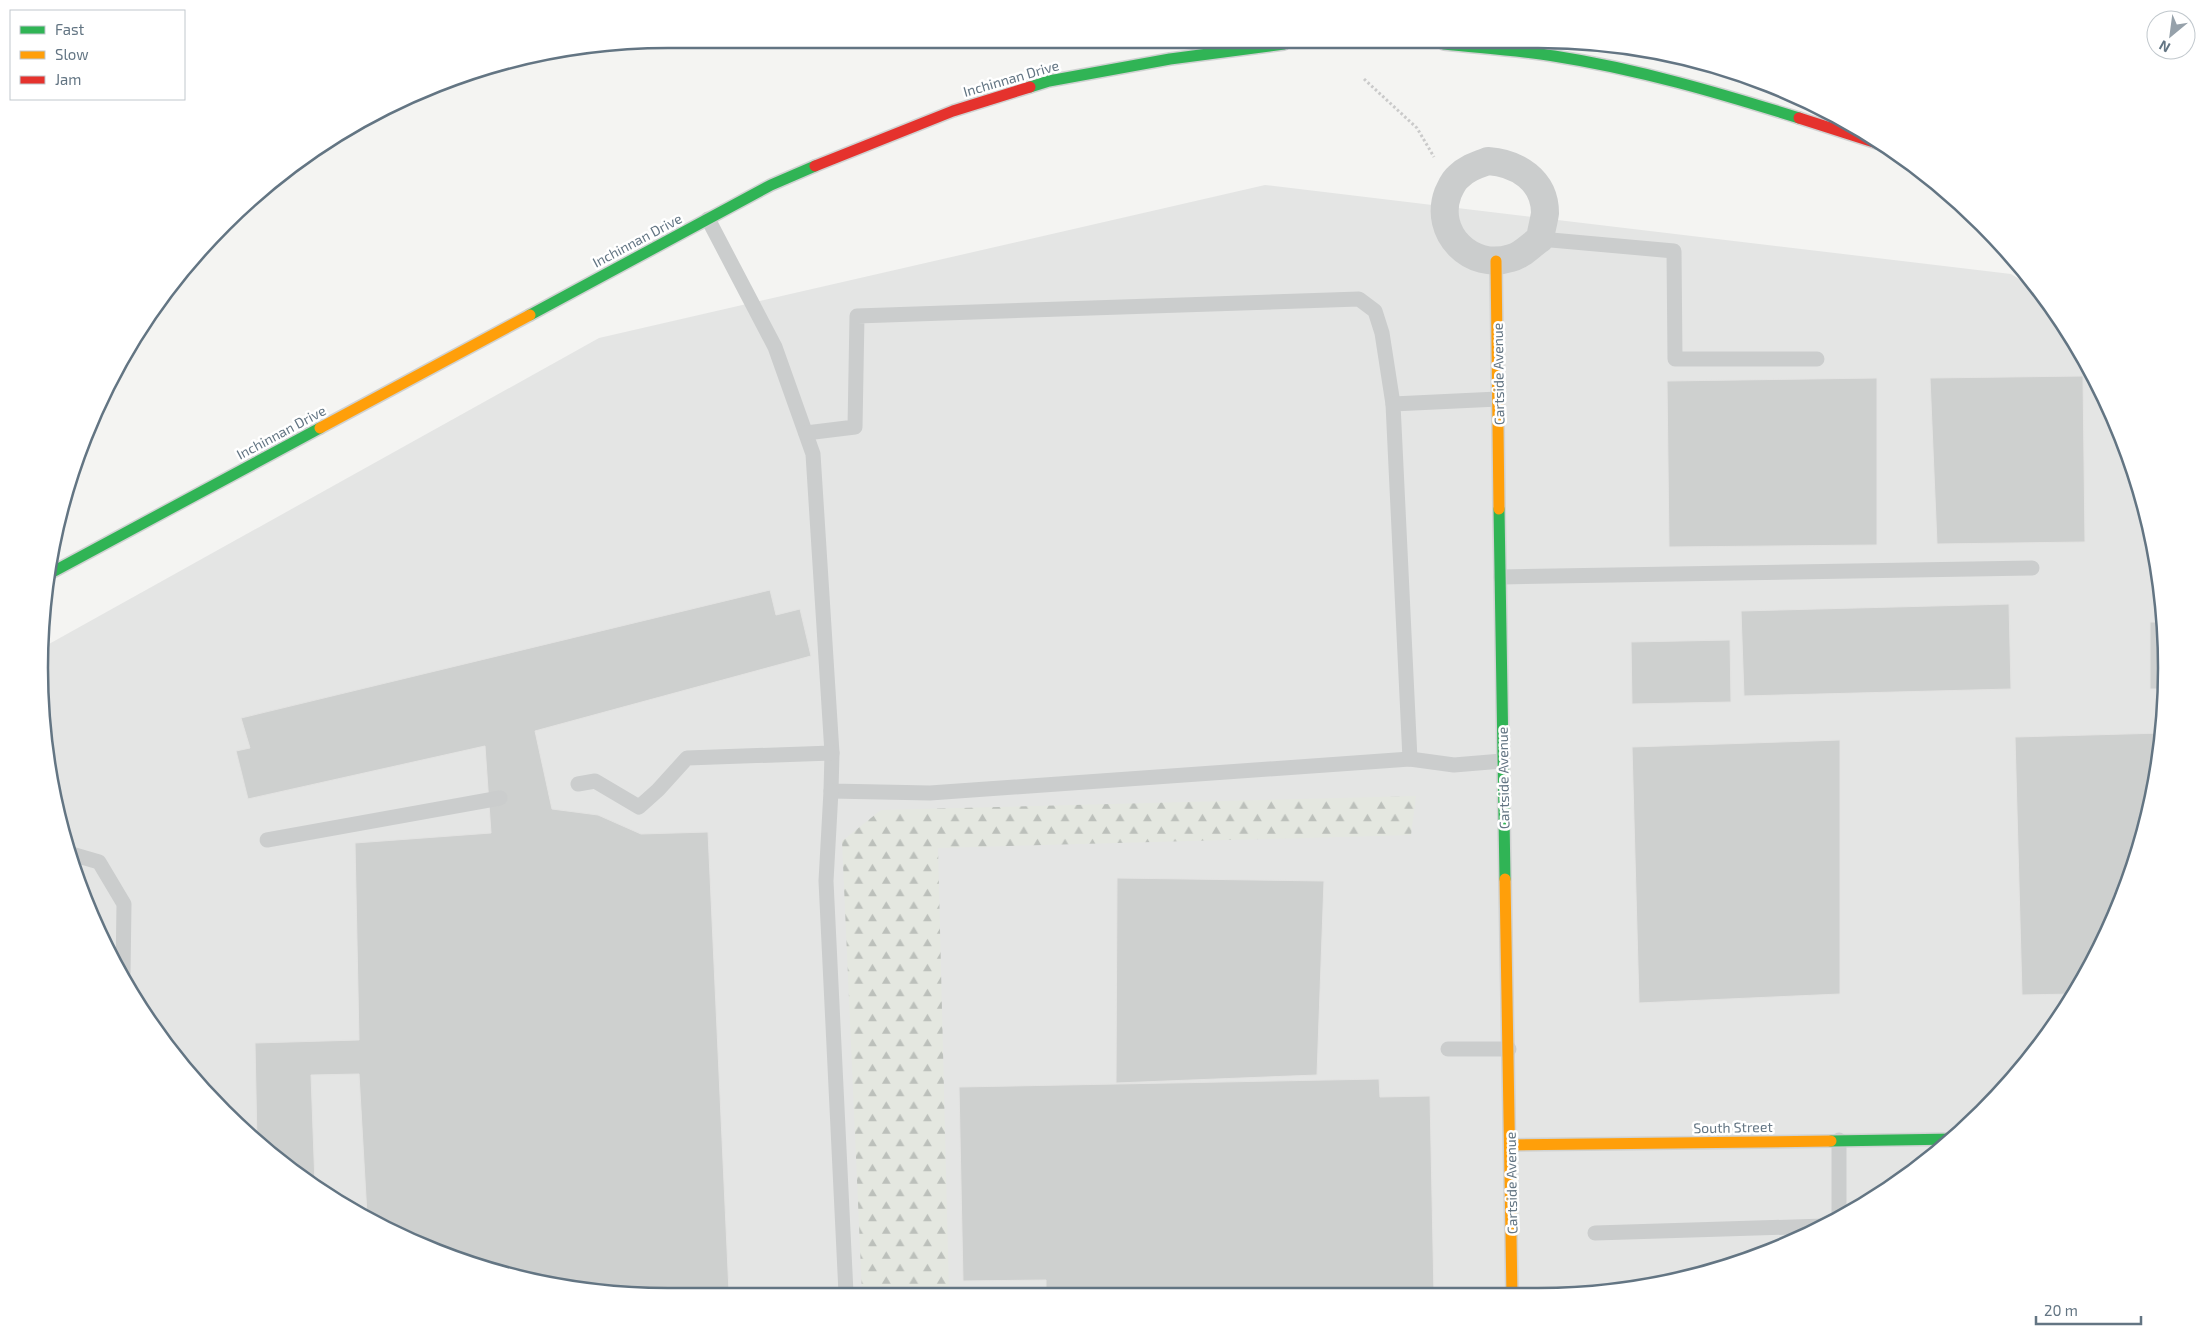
<svg xmlns="http://www.w3.org/2000/svg" width="2206" height="1336" font-family="'Exo 2',sans-serif">
<style>
.built{fill:#e4e5e4}
.forest{fill:url(#forest-firs)}
.building{fill:#ced0cf;stroke:#e3e3e2}
.lines{fill:none;stroke-linecap:round;stroke-linejoin:round}
.fast-casing{stroke:#d0d2d2;stroke-width:14}
.slow-casing{stroke:#d0d2d2;stroke-width:14}
.jam-casing{stroke:#d0d2d2;stroke-width:14}
.path{stroke:#cacaca;stroke-width:3;stroke-dasharray:2.5 2.5;stroke-linecap:butt}
.lane{stroke:#cbcdcd;stroke-width:15}
.street{stroke:#cbcdcd;stroke-width:28}
.fast{stroke:#30b455;stroke-width:11}
.slow{stroke:#ff9f0a;stroke-width:11}
.jam{stroke:#e5322d;stroke-width:11}
.labels{text-anchor:middle;dominant-baseline:central;stroke-width:5;stroke-linejoin:round;paint-order:stroke}
.street-label{font-size:14px;fill:#637583;stroke:#fff}
.rim{fill:none;stroke:#637583;stroke-width:2.5}
</style>
<defs>
<pattern id="forest-firs" width="22" height="20" patternUnits="userSpaceOnUse" patternTransform="scale(1.25)"><rect width="22" height="20" fill="#e4e7e0"/><path d="M5 1l3.5 6h-7zM16 11l3.5 6h-7z" fill="#bcc0bb"/></pattern>
</defs>
<rect width="100%" height="100%" fill="#f4f4f2"/>
<polygon class="built" points="1265,185 2011,274 2037,290 2083,353 2134,465 2162,586 2166,709 2146,831 2102,946 2037,1051 1953,1141 1852,1213 1740,1264 1579,1296 586,1292 427,1249 285,1167 223,1113 145,1018 72,870 44,750 39,668 40,649 599,338"/>
<polygon class="forest" points="1416,796 1411,835 938,848 949,1293 862,1293 842,841 881,810"/>
<g class="building">
<polygon points="2083,376 2085,542 1937,544 1930,378"/>
<polygon points="1877,378 1877,545 1669,547 1667,381"/>
<polygon points="770,590 776,615 800,609 811,656 535,731 552,809 598,815 641,834 708,832 729,1292 586,1292 427,1249 367,1215 359,1074 311,1075 315,1185 285,1167 257,1142 255,1043 359,1040 355,843 491,833 485,746 248,799 236,751 250,748 241,718"/>
<polygon points="2009,604 2011,689 1744,696 1741,611"/>
<polygon points="2150,622 2163,622 2165,689 2150,689"/>
<polygon points="1730,640 1731,702 1632,704 1631,642"/>
<polygon points="2162,733 2146,831 2102,946 2073,994 2022,995 2015,737"/>
<polygon points="1840,740 1840,994 1639,1003 1632,747"/>
<polygon points="1117,878 1324,881 1317,1075 1116,1083"/>
<polygon points="1379,1079 1380,1097 1430,1096 1434,1295 1046,1294 1046,1280 963,1281 959,1087"/>
<polygon points="1657,1275 1686,1275 1657,1280"/>
</g>
<g class="lines">
<g class="fast-casing">
<g id="fast">
<path d="M1444,44c37,4 74,6 110,12 84,13 165,37 245,62"/>
<polyline points="1030,87 1049,81 1170,59 1284,44"/>
<polyline points="530,315 771,185 815,166"/>
<polyline points="1499,509 1505,879"/>
<polyline points="47,575 320,428"/>
<polyline points="1831,1141 1955,1139"/>
</g>
</g>
<g class="slow-casing">
<g id="slow">
<polyline points="1496,261 1499,509"/>
<polyline points="320,428 530,315"/>
<polyline points="1505,879 1512,1296"/>
<polyline points="1510,1145 1831,1141"/>
</g>
</g>
<g class="jam-casing">
<g id="jam">
<polyline points="1799,118 1877,143"/>
<polyline points="815,166 953,111 1030,87"/>
</g>
</g>
<polyline class="path" points="1364,79 1417,128 1434,157"/>
<g class="lane">
<polyline points="708,219 775,347 813,454 832,753 831,791 930,793 1410,759 1454,765 1502,761"/>
<polyline points="1540,239 1674,251 1675,359 1817,359"/>
<polyline points="806,433 855,427 857,316 1359,299 1375,311 1382,333 1393,404"/>
<polyline points="1501,577 2032,568"/>
<polyline points="1410,759 1393,404 1498,399"/>
<polyline points="578,784 595,781 639,807 658,790 687,758 832,753"/>
<polyline points="831,791 826,881 846,1293"/>
<polyline points="267,840 500,798"/>
<polyline points="68,853 99,862 124,904 123,974"/>
<polyline points="1448,1049 1509,1049"/>
<polyline points="1839,1140 1839,1219"/>
<polyline points="1595,1233 1825,1226"/>
</g>
<path class="street" d="M1488,161c29,2 57,19 57,52 -1,8 -4,18 -5,26 -9,6 -19,17 -29,19 -40,13 -78,-25 -63,-65 3,-6 5,-12 10,-16 9,-9 19,-12 30,-16z"/>
<use href="#fast" class="fast"/>
<use href="#slow" class="slow"/>
<use href="#jam" class="jam"/>
</g>
<g class="labels">
<g class="street-label">
<text transform="translate(1011 78) rotate(-16)">Inchinnan Drive</text>
<text transform="translate(637 240) rotate(-28)">Inchinnan Drive</text>
<text transform="translate(1498 374) rotate(-91)">Cartside Avenue</text>
<text transform="translate(281 432) rotate(-28)">Inchinnan Drive</text>
<text transform="translate(1503 778) rotate(-91)">Cartside Avenue</text>
<text transform="translate(1733 1127) rotate(-1)">South Street</text>
<text transform="translate(1511 1183) rotate(-91)">Cartside Avenue</text>
</g>
</g>
<path d="M0 0H2206V1336H0ZM668 48H1538A620 620 0 0 1 2158 668V668A620 620 0 0 1 1538 1288H668A620 620 0 0 1 48 668V668A620 620 0 0 1 668 48Z" fill="#fff" fill-rule="evenodd"/>
<path class="rim" d="M668 48H1538A620 620 0 0 1 2158 668V668A620 620 0 0 1 1538 1288H668A620 620 0 0 1 48 668V668A620 620 0 0 1 668 48Z"/>
<rect x="10" y="10" width="175" height="90" fill="#ffffff" stroke="#c1c8cd"/>
<rect x="20" y="26" width="25" height="8" fill="#30b455" stroke="#c1c8cd"/>
<text x="55" y="35" font-size="15" fill="#637583">Fast</text>
<rect x="20" y="51" width="25" height="8" fill="#ff9f0a" stroke="#c1c8cd"/>
<text x="55" y="60" font-size="15" fill="#637583">Slow</text>
<rect x="20" y="76" width="25" height="8" fill="#e5322d" stroke="#c1c8cd"/>
<text x="55" y="85" font-size="15" fill="#637583">Jam</text>
<g transform="translate(2171 35) rotate(209)"><circle r="24" fill="#ffffff" stroke="#c1c8cd"/>
<path d="M0-4L9 19L0 12L-9 19Z" fill="#96a1aa"/>
<text y="-8" font-size="14" font-weight="bold" text-anchor="middle" fill="#637583">N</text>
</g>
<path d="M2036 1316v8h105v-8" fill="none" stroke="#637583" stroke-width="2.5"/>
<text x="2044" y="1316" font-size="15" fill="#637583" stroke="#ffffff" stroke-width="4" paint-order="stroke">20 m</text>
</svg>
